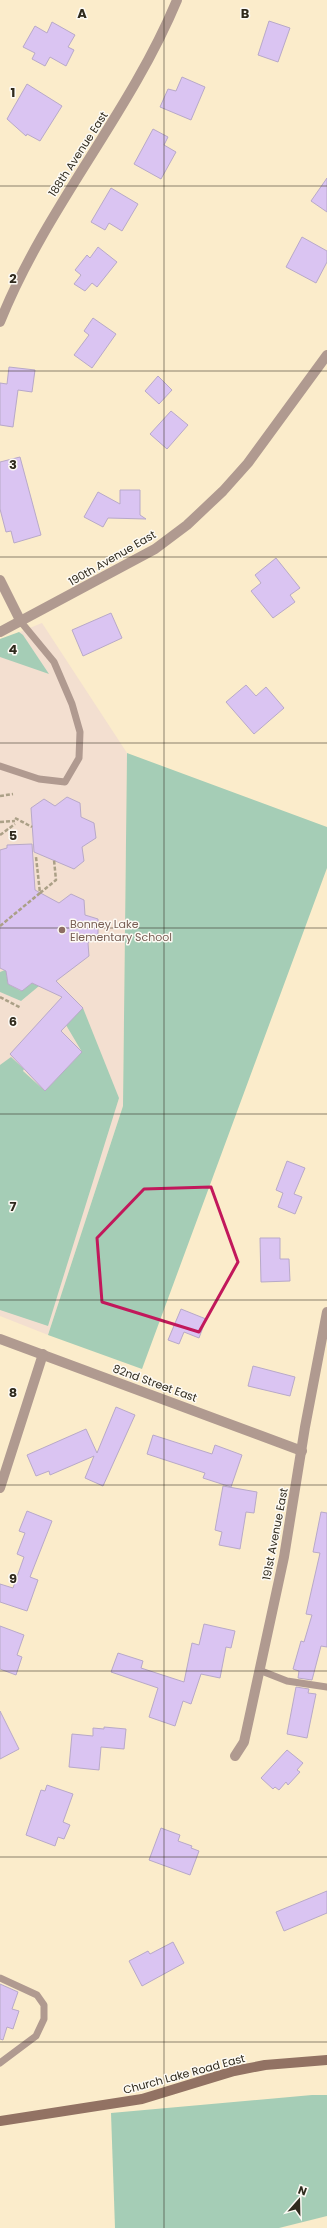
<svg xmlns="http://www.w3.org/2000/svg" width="327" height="2228" font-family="Poppins,sans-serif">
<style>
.education{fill:#f3dfd0}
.green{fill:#a5cdb6}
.building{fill:#dac4f2;stroke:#b8a9c8}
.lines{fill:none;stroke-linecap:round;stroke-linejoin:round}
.path{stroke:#aba087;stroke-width:2.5;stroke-dasharray:4 2;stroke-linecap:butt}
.lane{stroke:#b09a90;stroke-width:7}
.street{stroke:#b09a90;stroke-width:10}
.secondary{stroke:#927263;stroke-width:10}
.marked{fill:none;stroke:#c2185b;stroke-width:3;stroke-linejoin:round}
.grid{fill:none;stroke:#2f2a1d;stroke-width:1;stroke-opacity:0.55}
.education-dot{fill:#8d6e63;stroke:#fdfaf4;stroke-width:1.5}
.labels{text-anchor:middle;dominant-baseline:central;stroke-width:3;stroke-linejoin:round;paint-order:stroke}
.street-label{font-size:11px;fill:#2f2a1d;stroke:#fdfaf4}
.education-label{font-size:11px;fill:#785e54;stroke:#fdfaf4;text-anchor:start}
.grid-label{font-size:13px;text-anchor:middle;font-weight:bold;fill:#2f2a1d;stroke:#fdfaf4;stroke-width:3;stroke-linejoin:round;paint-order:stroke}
</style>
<rect width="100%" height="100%" fill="#fbeccb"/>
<polygon class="education" points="42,623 127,753 123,1106 48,1335 0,1316 0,640"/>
<g class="green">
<polygon points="19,632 23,635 49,674 0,657 0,639"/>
<polygon points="127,753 327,827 327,868 142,1369 48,1335 123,1106"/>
<polygon points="5,970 6,970 8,984 21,991 32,983 39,986 21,1001 0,992 0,972"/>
<polygon points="83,1008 119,1098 48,1326 0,1310 0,1065 11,1057 24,1069 23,1071 45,1091 82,1052 66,1025"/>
<polygon points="312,2095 327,2095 327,2216 279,2228 115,2228 111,2113"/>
</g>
<g class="building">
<polygon points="269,21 290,28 278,62 258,55"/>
<polygon points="52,22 75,35 68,47 74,50 66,66 50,57 45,66 32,59 35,53 23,47 35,26 47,33"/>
<polygon points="182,77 205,87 191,120 160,107 168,89 176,91"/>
<polygon points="27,84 62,106 40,141 27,134 26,136 7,119"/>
<polygon points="153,129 168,137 164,145 176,152 161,179 134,164"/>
<polygon points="327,178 327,212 311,201"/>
<polygon points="111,188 138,204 122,231 109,223 105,230 91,222"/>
<polygon points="302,237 327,251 327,262 316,283 286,267"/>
<polygon points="98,247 117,262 97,287 92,283 85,291 74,284 81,275 75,270 87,255 90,258"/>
<polygon points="93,318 116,334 92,368 74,355 89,335 84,331"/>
<polygon points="9,367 35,370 32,392 18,390 13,427 0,425 0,383 7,384"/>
<polygon points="158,376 172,390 159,404 145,391"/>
<polygon points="171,411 188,425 167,449 150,434"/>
<polygon points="20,457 41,535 14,543 11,531 6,532 0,509 0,462"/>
<polygon points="120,490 140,490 140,515 146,519 108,518 103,527 84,517 98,492 120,504"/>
<polygon points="276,558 300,588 290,595 295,602 273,618 251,591 261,583 255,575"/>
<polygon points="111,613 122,638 83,656 72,630"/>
<polygon points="246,685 256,696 266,687 284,708 254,734 226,702"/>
<polygon points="67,797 80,803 81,817 94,823 96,838 82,847 84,861 74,869 34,852 31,808 44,799 55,806"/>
<polygon points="32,844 35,890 59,903 71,894 84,900 85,915 98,919 98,934 88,943 89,956 56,981 83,1008 61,1031 82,1052 45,1091 10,1054 62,997 32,983 22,991 8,984 6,971 0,968 0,850 7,848 7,845"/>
<polygon points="287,1161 305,1168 294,1194 302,1197 295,1214 278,1207 283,1193 276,1190"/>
<polygon points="260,1238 280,1238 280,1259 289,1259 290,1281 261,1282"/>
<polygon points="181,1309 206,1319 199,1338 184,1332 179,1344 168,1340"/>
<polygon points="253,1366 295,1377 290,1396 248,1386"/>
<polygon points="116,1407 135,1415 103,1486 85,1478 94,1456 50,1475 49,1471 36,1476 27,1455 86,1429 97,1453"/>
<polygon points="153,1435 212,1454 215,1445 242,1455 231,1487 203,1478 205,1473 147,1454"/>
<polygon points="223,1486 257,1492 254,1513 246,1512 240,1549 219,1545 222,1532 215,1530"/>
<polygon points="27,1511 52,1521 30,1577 38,1580 27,1611 0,1602 0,1584 13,1588 24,1557 17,1554 25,1533 19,1531"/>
<polygon points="321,1512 327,1513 327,1647 321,1646 312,1680 298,1678 299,1671 293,1669 301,1641 304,1642 312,1615 306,1614 320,1553 313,1552"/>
<polygon points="204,1624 235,1631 231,1648 226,1647 220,1678 201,1674 191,1704 183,1701 175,1726 149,1717 158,1688 111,1672 118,1653 143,1661 141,1668 184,1682 192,1643 199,1645"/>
<polygon points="0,1626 24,1635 17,1655 22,1657 16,1675 0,1669"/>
<polygon points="296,1687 309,1689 308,1693 316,1694 307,1738 287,1734"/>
<polygon points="0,1711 19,1749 0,1759"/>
<polygon points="104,1727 126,1729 124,1749 101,1747 99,1770 69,1767 72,1734 93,1736 93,1728 104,1729"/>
<polygon points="287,1750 303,1763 297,1770 300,1772 288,1785 286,1782 279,1790 275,1787 273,1789 261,1778"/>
<polygon points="47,1785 73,1794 63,1822 70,1825 64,1839 58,1837 55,1846 26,1835 41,1790 45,1791"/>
<polygon points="161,1828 180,1835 178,1841 192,1846 191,1848 199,1851 190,1875 149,1860"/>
<polygon points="327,1891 327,1913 284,1931 276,1912"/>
<polygon points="173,1942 184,1963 142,1986 129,1961 148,1951 150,1954"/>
<polygon points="0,1984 18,1992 12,2009 19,2011 13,2029 7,2027 3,2040 0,2039"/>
</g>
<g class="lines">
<g class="path">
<polyline points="0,796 13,794"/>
<polyline points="15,818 32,827"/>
<polyline points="0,822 15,821"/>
<polyline points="0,835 15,824"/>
<polyline points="40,893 56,880 54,860"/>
<polyline points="0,926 40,893 36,857"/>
<polyline points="0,997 21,1008"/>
</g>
<g class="lane">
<polyline points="0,766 39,779 65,782 79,758 80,732 72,704 54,662 21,622"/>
<polyline points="259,1670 287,1681 327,1687"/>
<polyline points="0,1978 37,1995 44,2005 44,2019 36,2036 0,2063"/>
</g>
<g class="street">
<path d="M0,322c46,-115 129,-207 177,-322"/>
<polyline points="0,580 21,622"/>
<polyline points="0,632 155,549 187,525 223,491 248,463 327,355"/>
<polyline points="0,1339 302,1451"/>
<polyline points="0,1488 43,1354"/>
<polyline points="235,1756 244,1742 284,1557 305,1427 327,1312"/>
</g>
<polyline class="secondary" points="0,2121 142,2099 234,2071 265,2065 327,2060"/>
</g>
<path class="marked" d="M211,1187l27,75 -39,70 -97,-30 -5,-64 47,-49z"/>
<path class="grid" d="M164,0v2228M0,186h327M0,371h327M0,557h327M0,743h327M0,928h327M0,1114h327M0,1300h327M0,1485h327M0,1671h327M0,1857h327M0,2042h327"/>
<circle class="education-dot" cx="62" cy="930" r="4"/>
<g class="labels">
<g class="street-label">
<text transform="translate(78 154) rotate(-57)">188th Avenue East</text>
<text transform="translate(112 558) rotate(-30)">190th Avenue East</text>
<text transform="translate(155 1383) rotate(20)">82nd Street East</text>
<text transform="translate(275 1534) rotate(-79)">191st Avenue East</text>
<text transform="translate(184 2074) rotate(-15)">Church Lake Road East</text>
</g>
<g class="education-label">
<text x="70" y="924">Bonney Lake<tspan x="70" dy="13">Elementary School</tspan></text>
</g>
</g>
<g class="grid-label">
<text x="82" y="18">A</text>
<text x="245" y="18">B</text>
<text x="13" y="97">1</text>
<text x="13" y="283">2</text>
<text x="13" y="469">3</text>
<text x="13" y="654">4</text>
<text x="13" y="840">5</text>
<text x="13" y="1026">6</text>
<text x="13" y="1211">7</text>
<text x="13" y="1397">8</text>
<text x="13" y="1583">9</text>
</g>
<g transform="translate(299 2200) rotate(20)" stroke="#fdfaf4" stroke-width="3" paint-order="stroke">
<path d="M0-3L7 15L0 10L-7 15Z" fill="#2f2a1d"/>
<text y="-6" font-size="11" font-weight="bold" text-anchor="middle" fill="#2f2a1d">N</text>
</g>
</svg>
